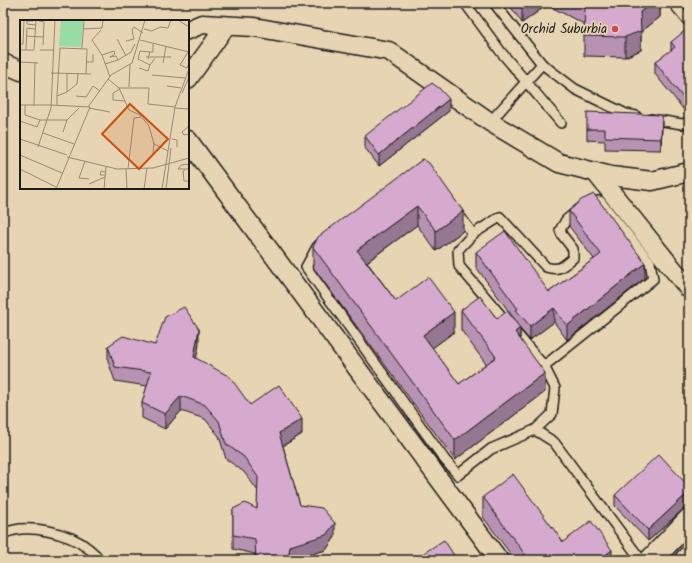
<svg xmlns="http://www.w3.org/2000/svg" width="692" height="563" font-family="Kalam,sans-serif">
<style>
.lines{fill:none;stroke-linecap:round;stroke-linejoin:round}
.lane-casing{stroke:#1c1c1c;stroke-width:12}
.street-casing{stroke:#1c1c1c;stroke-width:21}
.secondary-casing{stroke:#1c1c1c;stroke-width:25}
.lane{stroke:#e7d4b2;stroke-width:9}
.street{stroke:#e7d4b2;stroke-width:18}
.secondary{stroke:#e7d4b2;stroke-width:22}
.wall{fill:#b892b2;stroke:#1c1c1c}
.shaded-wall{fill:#967791;stroke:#1c1c1c}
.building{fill:#d6aacf;stroke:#1c1c1c}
.poi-dot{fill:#d1495b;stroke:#e7d4b2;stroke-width:1.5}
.labels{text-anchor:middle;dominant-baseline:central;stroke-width:3.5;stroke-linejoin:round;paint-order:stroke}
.poi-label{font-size:13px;fill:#1c1c1c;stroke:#e7d4b2;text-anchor:end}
.inset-road{fill:none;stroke:#968a76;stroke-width:1}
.view{fill:#c9500e;fill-opacity:0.15;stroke:#c9500e;stroke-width:2}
.inset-edge{fill:none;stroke:#1c1c1c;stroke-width:2}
</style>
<rect width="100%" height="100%" fill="#e7d4b2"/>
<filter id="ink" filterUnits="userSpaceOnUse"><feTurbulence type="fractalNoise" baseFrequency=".025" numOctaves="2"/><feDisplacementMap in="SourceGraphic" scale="8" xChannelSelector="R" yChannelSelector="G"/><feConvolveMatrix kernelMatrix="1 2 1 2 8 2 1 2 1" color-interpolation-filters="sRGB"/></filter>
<g filter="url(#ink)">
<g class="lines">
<g class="lane-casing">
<g id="lane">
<polyline points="465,3 501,52 561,123"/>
<polyline points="494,3 542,64 575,89 626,114 636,116"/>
<polyline points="673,3 689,22"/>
<polyline points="651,119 682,124 689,122"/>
<polyline points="490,122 542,64"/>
<polyline points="456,211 473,234 458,250 459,266 544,366 555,388 552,414 535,430"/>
<path d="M473,234l27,-17 46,50c13,4 16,0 27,-9v-9l-11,-14 -2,-5 6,-10 12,-10"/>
<polyline points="320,244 317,247 306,267 445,460 458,475 491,449 535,430 554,442 641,560"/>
<polyline points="544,366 653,279 650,262 600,201 593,201 589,203"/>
<path d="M3,534c23,-12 67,-1 86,15 4,3 8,7 11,11"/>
</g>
</g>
<g class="street-casing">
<g id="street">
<polyline points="188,30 202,24 254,27 389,51 490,122 559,163 611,176 652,181 689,172"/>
<polyline points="3,63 21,71"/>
<polyline points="188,79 226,26"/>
<polyline points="188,140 499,560"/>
<polyline points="595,172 689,289"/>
</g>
</g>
<g class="secondary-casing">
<g id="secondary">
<polyline points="651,560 689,520"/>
<polyline points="686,560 689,557"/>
</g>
</g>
<use href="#lane" class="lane"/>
<use href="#street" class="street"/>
<use href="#secondary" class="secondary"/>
</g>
<g class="wall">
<polygon points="508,3 660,3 660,17 641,32 641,50 625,57 584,56 584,24 547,5 522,23"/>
<polygon points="689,32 689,106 684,110 655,74 655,62 671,51 671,42"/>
<polygon points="449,111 379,166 365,148 365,136"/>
<polygon points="662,126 661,150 605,149 605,141 587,140 587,129"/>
<polygon points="423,159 463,231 436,251 417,225 367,262 396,301 454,332 432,348 459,384 486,364 461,330 461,310 516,323 516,321 476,267 476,252 549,292 594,259 569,226 569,211 645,278 567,340 554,322 530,340 520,329 520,339 545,392 455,460 313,267 313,247"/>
<polygon points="199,344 196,358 250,405 302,434 283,446 300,505 335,537 326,550 290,560 255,560 255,554 233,549 233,509 257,509 258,491 244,472 226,459 219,436 205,419 181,411 165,429 142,418 142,403 147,386 115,381 108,361 108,346"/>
<polygon points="689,487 689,504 648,541 615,506 615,495"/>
<polygon points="483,497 563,542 612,560 515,560 483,517"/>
</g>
<g class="shaded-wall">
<polygon points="522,3 547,3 547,5 522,23"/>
<polygon points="652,3 660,3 660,17 641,32 641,50 625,57 625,37 640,12"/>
<polygon points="689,95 689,106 684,110 684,99"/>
<polygon points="449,99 449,111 379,166 379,155"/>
<polygon points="662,115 662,126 661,150 661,139"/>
<polygon points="417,206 417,225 357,269 357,250"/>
<polygon points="463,211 463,231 436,251 436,231"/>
<polygon points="645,263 645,278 567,340 567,326"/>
<polygon points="554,308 554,322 530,340 530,326"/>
<polygon points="454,312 454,332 423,355 423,335"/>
<polygon points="520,328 520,347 515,332"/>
<polygon points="199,329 199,344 194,372 194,357"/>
<polygon points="545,373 545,392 455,460 455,440"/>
<polygon points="181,396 181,411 165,429 165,414"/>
<polygon points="302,419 302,434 279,448 279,433"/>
<polygon points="689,492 689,504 648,541 648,530"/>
<polygon points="335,523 335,537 326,550 290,560 288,560 290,546"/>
<polygon points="612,550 612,560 599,560"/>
</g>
<g class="building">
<polygon points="581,3 652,3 640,12 641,31 625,37 584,36 585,5"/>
<polygon points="687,29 689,32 689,95 684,99 655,62 675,47 671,42"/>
<polygon points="432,83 440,89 449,99 379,155 365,136"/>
<polygon points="587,112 662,115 661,139 605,137 605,129 587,129"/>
<polygon points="423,159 429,163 463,211 436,231 417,206 357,250 396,301 428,277 454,312 423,335 459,384 496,357 461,310 480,296 497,319 507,311 520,328 515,332 545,373 455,440 313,247 318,237"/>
<polygon points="594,194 645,263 567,326 554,308 530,326 516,310 518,309 476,252 505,231 549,292 601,254 569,211 581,200"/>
<polygon points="184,307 199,329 194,357 230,377 250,405 279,385 302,419 279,433 300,505 322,508 335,523 326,535 290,546 288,560 256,560 255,539 233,535 233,509 245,503 257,509 258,477 244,457 226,444 219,421 205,405 181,396 165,414 142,403 151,372 115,367 108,346 123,336 155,345 165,317"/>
<polygon points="659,454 689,487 689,492 648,530 615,495"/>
<polygon points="513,474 563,542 591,521 612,550 599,560 529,560 483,497"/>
<polygon points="444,540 457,560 413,560"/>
</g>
</g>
<circle class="poi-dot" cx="615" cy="29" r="4"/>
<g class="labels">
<g class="poi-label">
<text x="607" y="29">Orchid Suburbia</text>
</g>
</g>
<g transform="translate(20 20)">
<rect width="169" height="169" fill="#e7d4b2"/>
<path d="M41,0h22l-2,27 -22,-1z" fill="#97dba7"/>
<path class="inset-road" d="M158,0l11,7M13,1h-6v3l9,1M19,1l5,1 -1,23M63,9l19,-1 1,-8M124,9l8,2 8,-4 8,1 3,-8M81,10l-9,10 10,15 8,22M6,16l17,1M97,19l9,17M120,20l49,12M106,21l8,-2 -2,-9 2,-3 9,6M0,24h3l1,-24M62,28l2,-28M0,30h14l2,-30M6,30l1,-22 8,1M20,30h14M130,32l-10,-1 -2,8 12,6 5,-7M168,32l-8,13 7,3 2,-5M82,35l12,-4 1,3M126,37h25M128,39l2,-7h3v-8M98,40l13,-8 4,-8M0,42l18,1M66,42h7v-8M143,43l3,-17M85,44l13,-4 -2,-4 -6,1 5,-3M119,48l9,3 2,-6M31,53l40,1M47,53v19l10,-8 1,-11M132,55l33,3M88,59l11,9 10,22 11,5 9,11 5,18 14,7M147,66l14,2M109,67l1,-23M99,68h30l-1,16 27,3M100,69l-7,4v7l12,1M162,73l7,-16M37,76l3,-48 27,1 -1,25M56,76l10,1 7,-11 7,5M0,85h30M30,85l40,2 -34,82M37,85v-9l10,-4M14,86l1,-44M68,87l23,-32 21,-12 13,-43M31,88l4,-88M69,88l21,4M155,88l14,1M20,100h27l-4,12M47,100l12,-12M0,101l17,6 3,-7 -15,-5v-10M169,106l-7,6 2,3 5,-1M23,113l31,11M0,119l47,16M152,119l5,1v7M18,127l13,-39M0,135l42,18M133,135l1,-12M47,137l50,12 36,-1 36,-10M65,141l-6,17 10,1M169,144l-8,1 -3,4h11M0,149l36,18M106,149l1,20M108,149l6,-51 7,-1M165,150l-2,1 1,10h5M85,155h-5l1,-4 4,1M69,164l16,-7M84,169l2,-22M124,169l3,-21M142,169l13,-82 14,-38M146,169l5,-41"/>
<path class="view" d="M110,84l38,35 -29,30 -37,-35z"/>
<rect width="169" height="169" class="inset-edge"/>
</g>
<rect width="692" height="563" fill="none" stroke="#e7d4b2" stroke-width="16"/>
<rect x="8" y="8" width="676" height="547" fill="none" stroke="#1c1c1c" stroke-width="1.5" filter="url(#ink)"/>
</svg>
